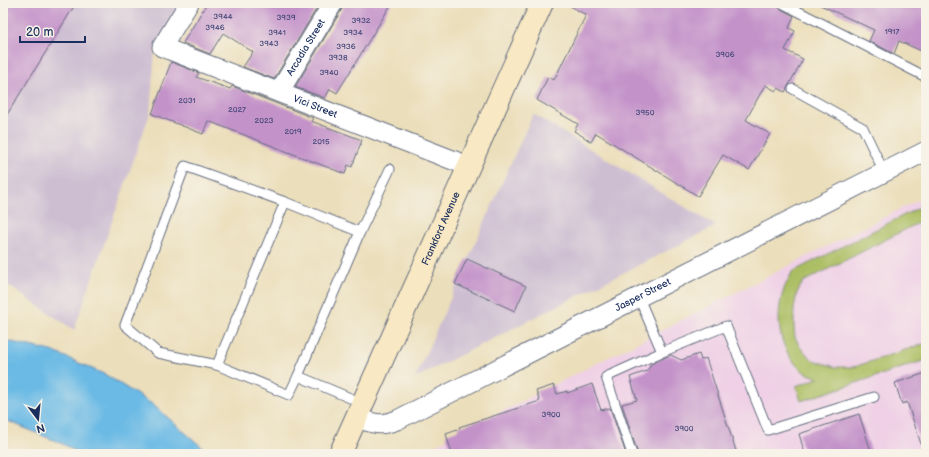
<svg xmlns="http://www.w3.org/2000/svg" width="929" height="457" font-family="'Balsamiq Sans',sans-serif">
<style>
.built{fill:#efd0e6}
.industrial{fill:#cdbed2}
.green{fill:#aabd61;stroke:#627660}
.water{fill:#6bbae5;stroke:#4374a2}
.building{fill:#c392c9}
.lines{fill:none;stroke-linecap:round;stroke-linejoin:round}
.service-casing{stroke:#646c7e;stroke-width:11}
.minor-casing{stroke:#646c7e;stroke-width:21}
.secondary-casing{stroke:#646c7e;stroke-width:24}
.service{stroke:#fff;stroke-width:9}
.minor{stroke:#fff;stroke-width:19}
.secondary{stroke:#f8e8c3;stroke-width:22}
.labels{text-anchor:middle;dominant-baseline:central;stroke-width:3;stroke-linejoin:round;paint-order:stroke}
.number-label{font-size:8px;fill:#454879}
.street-label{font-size:10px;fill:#1b2f5e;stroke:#f7f3e8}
</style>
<rect width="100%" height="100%" fill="#f7f3e8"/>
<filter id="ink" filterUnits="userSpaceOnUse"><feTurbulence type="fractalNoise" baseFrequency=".025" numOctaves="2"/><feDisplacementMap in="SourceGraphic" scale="8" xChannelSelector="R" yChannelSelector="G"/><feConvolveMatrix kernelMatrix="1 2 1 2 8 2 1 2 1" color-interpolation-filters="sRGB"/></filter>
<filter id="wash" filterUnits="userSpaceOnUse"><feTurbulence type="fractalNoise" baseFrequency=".012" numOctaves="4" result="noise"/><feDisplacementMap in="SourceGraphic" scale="16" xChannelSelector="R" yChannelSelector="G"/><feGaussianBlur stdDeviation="0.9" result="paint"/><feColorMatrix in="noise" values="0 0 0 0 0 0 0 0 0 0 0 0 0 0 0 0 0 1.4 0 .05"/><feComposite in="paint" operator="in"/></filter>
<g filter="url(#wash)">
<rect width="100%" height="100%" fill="#ebdeba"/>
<polygon class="built" points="926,196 926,454 418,454"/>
<g class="industrial">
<polygon points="3,3 183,3 155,50 150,113 74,330 3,282"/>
<polygon points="533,114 716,226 415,378"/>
</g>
<path class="green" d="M926,204v15l-123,63 -6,11 -3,16v18l1,10 5,10 13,13 22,7h19l72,-24v17l-125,41 -5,-15 22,-8c-4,-2 -10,-4 -14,-6 -26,-20 -30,-55 -20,-83 2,-6 6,-12 8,-17z"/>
<polygon class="water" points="3,340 52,351 106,375 152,404 210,454 80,454 63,444 3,419"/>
<g id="blocks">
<g class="building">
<polygon points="3,3 76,3 3,121"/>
<polygon points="207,3 320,3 274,79 243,67 253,52 223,33 210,54 183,43"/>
<polygon points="344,3 392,3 337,93 330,89 325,98 295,87 342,9"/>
<polygon points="565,3 776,3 779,8 794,16 789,28 795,31 785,50 803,59 785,92 778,88 776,91 765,85 746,120 770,134 749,170 723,155 698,196 596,133 591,142 584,137 574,131 578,124 537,100 548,77 554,80 586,15"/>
<polygon points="816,3 926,3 926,53 899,41 894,54 869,41 874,30"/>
<polygon points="171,62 199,73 196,77 230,89 232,86 313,118 311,121 362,140 352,167 348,165 345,174 208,121 203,134 152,114"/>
<polygon points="467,259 526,286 515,311 455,284"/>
<polygon points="699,354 701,360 706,358 737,454 638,454 622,404 637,400 630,377 647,371 651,364 671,355 681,360"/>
<polygon points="926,373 926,449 923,450 907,402 902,404 895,383"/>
<polygon points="592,384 601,410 610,408 626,454 452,454 446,434 460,429 459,427 540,401 536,391 554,385 557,394 567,391 567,393"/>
<polygon points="859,414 872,454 805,454 799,434"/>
</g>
</g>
</g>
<g filter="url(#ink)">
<use href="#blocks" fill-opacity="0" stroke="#646c7e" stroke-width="1"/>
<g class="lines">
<g class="service-casing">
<g id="service">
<polyline points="782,3 926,77"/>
<polyline points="793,89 863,128 884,172"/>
<polyline points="639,298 662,352"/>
<polyline points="217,365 158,353 125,325 185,166 285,202"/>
<polyline points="298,376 289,395 217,365 285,202 360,232"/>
<polyline points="362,403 298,376 360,232 390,169"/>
<polyline points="632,454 606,377 662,352 726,326 768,430 874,397"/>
</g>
</g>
<g class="minor-casing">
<g id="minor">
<path id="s1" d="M189,3l-27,44 306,119"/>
<path id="s2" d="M279,92l54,-89"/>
<path id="s3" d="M356,418c18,5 23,9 41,2l529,-269"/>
</g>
</g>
<g class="secondary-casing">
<g id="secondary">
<path id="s4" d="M340,454l202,-451"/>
</g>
</g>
<use href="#service" class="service"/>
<use href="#minor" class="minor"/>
<use href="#secondary" class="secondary"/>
</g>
</g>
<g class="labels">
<g class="number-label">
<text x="223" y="16">3944</text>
<text x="286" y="17">3939</text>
<text x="361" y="20">3932</text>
<text x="215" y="27">3946</text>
<text x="892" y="31">1917</text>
<text x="277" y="32">3941</text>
<text x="353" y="32">3934</text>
<text x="269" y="43">3943</text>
<text x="346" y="46">3936</text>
<text x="725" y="54">3906</text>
<text x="338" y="57">3938</text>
<text x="329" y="72">3940</text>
<text x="187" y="100">2031</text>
<text x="237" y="109">2027</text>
<text x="645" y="112">3950</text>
<text x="264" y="120">2023</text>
<text x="293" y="131">2019</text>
<text x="321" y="141">2015</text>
<text x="551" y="414">3900</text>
<text x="684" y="428">3900</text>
</g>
<g class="street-label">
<text stroke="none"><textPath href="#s2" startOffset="52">Arcadia Street</textPath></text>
<text stroke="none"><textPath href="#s1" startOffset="216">Vici Street</textPath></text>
<text stroke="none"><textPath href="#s4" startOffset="247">Frankford Avenue</textPath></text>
<text stroke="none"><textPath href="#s3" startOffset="318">Jasper Street</textPath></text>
</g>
</g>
<rect width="929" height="457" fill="none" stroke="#f7f3e8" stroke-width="16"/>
<g transform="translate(38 419) rotate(164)" stroke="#f7f3e8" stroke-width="3" paint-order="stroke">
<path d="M0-3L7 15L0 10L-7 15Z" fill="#1b2f5e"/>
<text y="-6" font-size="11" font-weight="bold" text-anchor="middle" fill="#1b2f5e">N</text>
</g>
<path d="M20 36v6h65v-6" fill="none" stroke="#1b2f5e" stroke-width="2"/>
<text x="26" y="36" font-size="12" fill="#1b2f5e" stroke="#f7f3e8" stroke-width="3" paint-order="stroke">20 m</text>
</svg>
